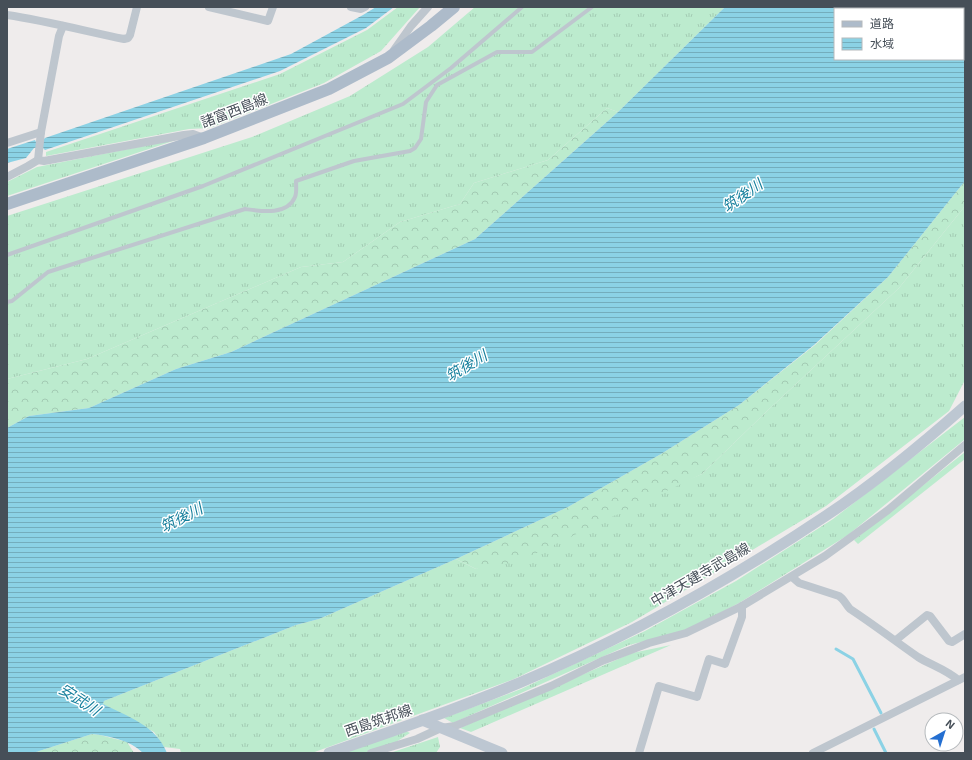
<svg xmlns="http://www.w3.org/2000/svg" width="972" height="760" font-family="'Exo 2','Noto Sans JP',sans-serif">
<style>
.grass{fill:url(#grass-tufts)}
.forest{fill:url(#forest-crowns)}
.water{fill:url(#water-rules);fill-rule:evenodd}
.lines{fill:none;stroke-linecap:round;stroke-linejoin:round}
.stream{stroke:#8bd2e5;stroke-width:3}
.lane{stroke:#bec6ce;stroke-width:4}
.street{stroke:#bec6ce;stroke-width:8}
.secondary{stroke:#bdc7d2;stroke-width:11}
.primary{stroke:#adbbca;stroke-width:12}
.labels{text-anchor:middle;dominant-baseline:central;stroke-width:3;stroke-linejoin:round;paint-order:stroke}
.street-label{font-size:14px;fill:#464f58;stroke:#fff}
.water-label{font-size:15px;font-style:italic;fill:#157f9c;stroke:#fff}
</style>
<defs>
<pattern id="grass-tufts" width="24" height="20" patternUnits="userSpaceOnUse"><rect width="24" height="20" fill="#bcebce"/><path d="M3 7l-1-3M5 7V3M7 7l1-3M15 17l-1-3M17 17v-4M19 17l1-3" fill="none" stroke="#a3cbb3"/></pattern>
<pattern id="forest-crowns" width="20" height="18" patternUnits="userSpaceOnUse"><rect width="20" height="18" fill="#bcebce"/><path d="M2 6a3 3 0 1 1 6 0M12 15a3 3 0 1 1 6 0" fill="none" stroke="#a3cbb3"/></pattern>
<pattern id="water-rules" width="6" height="5" patternUnits="userSpaceOnUse"><rect width="6" height="5" fill="#8bd2e5"/><path d="M0 2.5h6" fill="none" stroke="#73adbc"/></pattern>
</defs>
<rect width="100%" height="100%" fill="#efecec"/>
<g class="grass">
<polygon points="398,7 420,7 381,51 324,83 210,128 189,129 46,156 46,152 280,74 367,30"/>
<polygon points="475,7 725,7 618,112 607,108 548,160 474,183 460,204 400,222 343,262 301,267 87,359 7,379 7,216 252,137 350,96 428,47"/>
<polygon points="179,139 7,196 7,182 37,167"/>
<polygon points="965,206 965,380 949,411 826,506 632,622 514,679 312,753 181,753 180,749 164,747 154,732 103,704 104,701 296,625 319,619 456,559 476,569 702,474 767,411 899,288"/>
<polygon points="965,417 964,440 848,535 739,603 685,631 629,645 453,723 444,718 521,689 645,631 736,581 833,519"/>
<polygon points="965,452 965,459 858,544 854,540"/>
<polygon points="671,645 471,732 460,728 632,653"/>
<polygon points="406,731 410,733 396,742 364,753 343,753"/>
<polygon points="438,737 440,747 436,753 390,753"/>
</g>
<g class="forest">
<polygon points="607,108 618,112 475,239 231,352 176,369 89,408 29,416 7,428 7,379 87,359 301,267 343,262 400,222 460,204 474,183 548,160"/>
<polygon points="965,181 965,206 899,288 767,411 702,474 518,562 476,569 456,559 568,507 661,454 739,405 815,345 888,277"/>
<polygon points="92,734 100,735 127,742 134,753 33,753"/>
</g>
<g class="water">
<polygon points="376,7 394,7 366,28 280,71 45,150 42,147 34,148 26,158 7,163 7,149 35,140 36,142 42,141 45,138 291,54 363,15"/>
<path d="M725,7h240v174l-77,96 -74,68 -75,60 -78,49 -93,53 -112,52 -137,60 -23,6 -192,76 -1,3c24,12 54,22 64,49h-24c-13,-13 -34,-17 -51,-19l-59,19h-26v-325l22,-12 60,-8 87,-39 55,-17 244,-113 143,-127zM835,9h128v50h-128z"/>
</g>
<g class="lines">
<g class="stream">
<polyline points="836,649 853,659 881,713"/>
<polyline points="874,729 886,753"/>
</g>
<g class="lane">
<polyline points="7,255 203,186 403,104 451,68 522,7"/>
<path d="M7,302l5,-1 36,-29 197,-63c15,2 42,7 50,-12 2,-4 1,-12 1,-16l58,-20 56,-10 5,-3 6,-9 5,-37 11,-17 60,-33h35l60,-45"/>
</g>
<g class="street">
<polyline points="209,7 268,21 273,7"/>
<polyline points="351,7 361,9 365,7"/>
<path d="M7,15c40,6 78,16 117,24l4,-1 2,-3 7,-28"/>
<polyline points="63,26 59,36 41,132 38,160 44,161 184,135 193,134 204,138"/>
<polyline points="394,50 411,26 428,7"/>
<polyline points="7,143 41,132"/>
<polyline points="7,177 28,166 38,160"/>
<path d="M792,577l7,6 40,13c5,3 7,9 11,13 23,15 45,32 68,48 13,8 29,13 40,23"/>
<polyline points="896,640 927,615 930,616 949,641 952,642 965,634"/>
<polyline points="371,753 417,739 441,728 455,726 551,686 602,661 649,643 686,633 742,606 825,556 854,535 888,510 965,445"/>
<polyline points="639,753 659,686 697,697 709,659 725,664 742,617 742,606"/>
<polyline points="813,753 965,677"/>
</g>
<g class="secondary">
<polyline points="422,720 502,753"/>
<path d="M329,753c64,-22 128,-44 190,-70 107,-45 211,-103 308,-168 48,-32 94,-70 138,-109"/>
</g>
<polyline class="primary" points="7,204 204,138 329,89 388,58 431,26 454,7"/>
</g>
<g class="labels">
<g class="street-label">
<text transform="translate(234 110) rotate(-21)">諸富西島線</text>
<text transform="translate(700 574) rotate(-30)">中津天建寺武島線</text>
<text transform="translate(378 720) rotate(-19)">西島筑邦線</text>
</g>
<g class="water-label">
<text transform="translate(742 195) rotate(-35)">筑後川</text>
<text transform="translate(466 365) rotate(-31)">筑後川</text>
<text transform="translate(181 517) rotate(-27)">筑後川</text>
<text transform="translate(80 699) rotate(33)">安武川</text>
</g>
</g>
<rect width="972" height="760" fill="none" stroke="#464f58" stroke-width="16"/>
<rect x="834" y="8" width="130" height="52" fill="#ffffff" stroke="#b5b9bc"/>
<rect x="842" y="21" width="20" height="6" fill="#adbbca" stroke="#b5b9bc"/>
<text x="870" y="28" font-size="12" fill="#464f58">道路</text>
<rect x="842" y="38" width="20" height="12" fill="url(#water-rules)" stroke="#b5b9bc"/>
<text x="870" y="48" font-size="12" fill="#464f58">水域</text>
<g transform="translate(944 732) rotate(39)"><circle r="19" fill="#ffffff" stroke="#b5b9bc"/>
<path d="M0-3L7 15L0 10L-7 15Z" fill="#246fd1"/>
<text y="-6" font-size="11" font-weight="bold" text-anchor="middle" fill="#464f58">N</text>
</g>
</svg>
